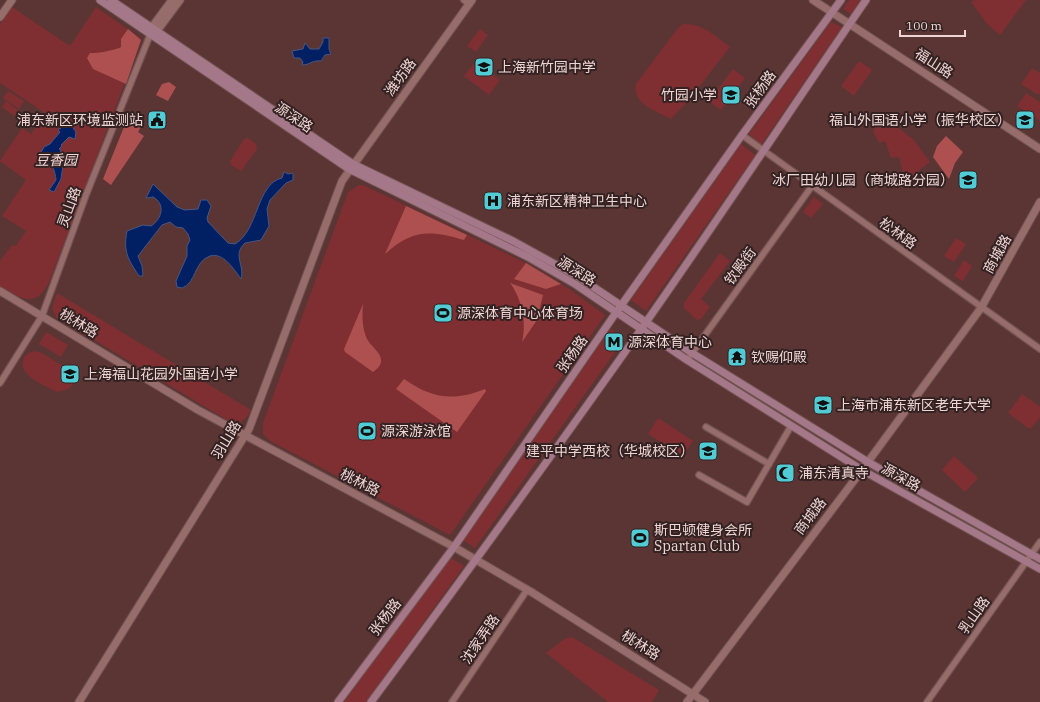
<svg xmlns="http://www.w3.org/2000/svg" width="1040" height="702" font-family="'IBM Plex Serif','Noto Sans SC',serif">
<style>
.green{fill:#7f2f31}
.forest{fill:#ae5050}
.water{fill:#002063;stroke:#475685}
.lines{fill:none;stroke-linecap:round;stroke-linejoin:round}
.minor-casing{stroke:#725452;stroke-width:8}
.tertiary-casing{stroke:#725452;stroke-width:9}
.secondary-casing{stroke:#725452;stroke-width:9}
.minor{stroke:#976d6b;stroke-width:5.5}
.tertiary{stroke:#976d6b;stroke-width:7}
.secondary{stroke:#a57889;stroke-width:7}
.labels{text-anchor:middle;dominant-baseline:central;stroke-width:4;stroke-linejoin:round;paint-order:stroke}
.street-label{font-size:14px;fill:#edd5d3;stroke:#342222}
.poi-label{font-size:14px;fill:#edd5d3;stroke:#342222;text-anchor:start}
.park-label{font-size:14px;font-style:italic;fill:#f1d5d4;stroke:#342222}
</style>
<rect width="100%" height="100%" fill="#5a3534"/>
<g class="green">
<polygon points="849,0 861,0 851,14 843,9"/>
<polygon points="975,0 1026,0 1000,35 987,24 971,2"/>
<path d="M12,7l58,39 26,-39 43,30 2,3 -91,240c-13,29 -28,19 -50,7v-26l12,-16 4,1 10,-15 -24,-15 24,-36 -26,-19 22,-33 9,6 14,-21 -45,-30v-59z"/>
<polygon points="831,22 842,27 761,145 749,134"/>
<path d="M683,24c19,-1 33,12 47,23l-41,53 -18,19c-15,-8 -39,-15 -35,-35l42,-56z"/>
<polygon points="480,29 488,35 476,52 467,46"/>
<polygon points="859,61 872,70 854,96 841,86"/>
<polygon points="475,62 500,80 489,95 464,76"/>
<polygon points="1032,68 1040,73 1040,92 1038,95 1021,84"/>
<polygon points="733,69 745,78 721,110 709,101"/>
<polygon points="8,91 24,101 19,109 3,98"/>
<polygon points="1026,93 1040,102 1040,121 1017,106"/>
<polygon points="6,101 18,110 14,116 2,107"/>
<polygon points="883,116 914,140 930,162 900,185 897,178 903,173 899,157 891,158 885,141 879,143 873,131"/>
<polygon points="248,138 256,144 257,149 241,171 231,165 230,161 244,139"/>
<polygon points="741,144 755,155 646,311 631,300"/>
<polygon points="359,185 363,185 526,263 571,290 605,315 450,535 270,441 263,434 263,423 348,192"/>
<polygon points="814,197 823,204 811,218 803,212"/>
<polygon points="956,238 966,244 954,262 944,256"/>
<polygon points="720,253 730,261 701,299 710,307 701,319 697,320 684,308 684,303"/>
<polygon points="964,260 972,266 963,281 954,276"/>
<path d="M57,293l194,117c-4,8 -9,14 -19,13l-176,-106 -4,-8z"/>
<polygon points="611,329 625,338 475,548 460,538"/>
<polygon points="46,332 68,345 61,357 39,344"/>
<path d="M35,351l7,2 29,18 3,11 -5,7 -12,3c-11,-6 -38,-16 -34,-31 1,-6 6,-9 12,-10z"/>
<polygon points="1022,394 1040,407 1040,418 1031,428 1028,428 1008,413"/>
<polygon points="658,418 693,441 683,456 648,434"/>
<polygon points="954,456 978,478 965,492 942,470"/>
<polygon points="449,557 464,566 366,702 344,702"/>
<polygon points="572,637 659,690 652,702 608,702 546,653 566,638"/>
</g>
<g class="forest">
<path d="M128,29l13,11 -15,44 -33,-15 -6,-11 3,-5c5,1 27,-3 31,-6v-8z"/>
<polygon points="169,82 176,87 168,101 156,95 162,84"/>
<polygon points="130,112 140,119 141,127 138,132 144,136 111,185 103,179"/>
<polygon points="946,136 963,152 955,163 949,179 933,157 937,146"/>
<path d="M406,206l61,29 -3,5c-33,-10 -52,-11 -79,14z"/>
<polygon points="526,263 561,284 546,289 514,279"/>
<path d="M510,283l33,12 -6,25 -15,22c5,-19 0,-43 -12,-59z"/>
<path d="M363,304c-1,11 -1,24 4,35 3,6 13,13 14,20 1,6 -4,10 -8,13l-28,-20 -1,-3z"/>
<path d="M404,379c27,19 49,23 81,10l1,2 -29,41 -61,-43z"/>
</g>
<g class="water">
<path d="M323,38h6v11l2,5 -6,1 -4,6c-9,-1 -11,4 -19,4l1,-3 -3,-4h-6l-2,-7 11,-2 2,-6 5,6h9l4,-7z"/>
<path d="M65,125h6l5,7 -1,7 -6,-2 -8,8 1,1 -3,3 2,1 -5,13 7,2 -2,14 -7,13 -5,-2 7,-10c-2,-20 -10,-14 -16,-26l4,-7 6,-3 10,-12 -2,-2z"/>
<path d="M284,172l4,2 5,-1v7l-7,3 -16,17 -3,9 2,17 -8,14 -16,3c-13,12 0,22 -4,36 -7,-10 -18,-27 -31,-23 -16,5 -14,28 -28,32l-5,-1 -1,-6 11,-25v-10l3,-6 -2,-6 -5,-6 -7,-1 -6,-5 -8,3 -24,31 4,10 1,10h-4c-11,-17 -16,-24 -12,-45l16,-6 8,1c11,-7 15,-22 2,-29l-7,1 7,-14 24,23 8,3 13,-1 3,-9h6l4,6 -4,12 1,4 20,21 7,1c24,-14 21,-60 47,-66z"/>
</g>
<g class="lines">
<g class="minor-casing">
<g id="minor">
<polyline points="464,0 469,4"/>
<polyline points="742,135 1040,349"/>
<polyline points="687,360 812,186"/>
<polyline points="0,383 42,316 86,195 150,35"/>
<polyline points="706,427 769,464"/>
<polyline points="699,475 747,502 791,426"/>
<polyline points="452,702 527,590"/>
<polyline points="927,702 1040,542"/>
</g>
</g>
<g class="tertiary-casing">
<g id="tertiary">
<polyline points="813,0 1040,149"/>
<polyline points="0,17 12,0"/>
<polyline points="151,33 152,27 172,0"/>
<polyline points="152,34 157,31 180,0"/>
<polyline points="0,291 198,410 454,547 533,593 705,702"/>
<polyline points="79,702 249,429 342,181 472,0"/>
<polyline points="687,702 862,470 981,308 1040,202"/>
</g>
</g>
<g class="secondary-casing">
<g id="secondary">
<polyline points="100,0 349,169 528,257 575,284 687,360 862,470 1040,569"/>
<polyline points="111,0 353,164 513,241 580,278 692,353 868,462 1040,559"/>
<polyline points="338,702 454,547 613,317 742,135 841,0"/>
<path d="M371,702c92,-124 182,-248 271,-374 76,-108 149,-219 224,-328"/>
</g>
</g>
<use href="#minor" class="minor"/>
<use href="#tertiary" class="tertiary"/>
<use href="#secondary" class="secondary"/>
</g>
<defs>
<g id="school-square" transform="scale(1)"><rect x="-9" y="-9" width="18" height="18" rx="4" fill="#51ccd4" stroke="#342222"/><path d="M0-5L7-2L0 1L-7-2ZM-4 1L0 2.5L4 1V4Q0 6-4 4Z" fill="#111"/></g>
<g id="civic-square" transform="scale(1)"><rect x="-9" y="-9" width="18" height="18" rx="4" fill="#51ccd4" stroke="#342222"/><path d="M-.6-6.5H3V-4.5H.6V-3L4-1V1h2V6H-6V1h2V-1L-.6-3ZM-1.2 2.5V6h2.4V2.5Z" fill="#111"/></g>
<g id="hospital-square" transform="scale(1)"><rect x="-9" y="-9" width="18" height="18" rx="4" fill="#51ccd4" stroke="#342222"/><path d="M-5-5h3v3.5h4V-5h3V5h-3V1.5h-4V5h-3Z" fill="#111"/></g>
<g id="stadium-square" transform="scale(1)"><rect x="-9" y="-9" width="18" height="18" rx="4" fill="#51ccd4" stroke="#342222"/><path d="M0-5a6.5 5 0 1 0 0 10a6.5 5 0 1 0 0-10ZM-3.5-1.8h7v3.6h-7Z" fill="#111"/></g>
<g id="metro-square" transform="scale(1)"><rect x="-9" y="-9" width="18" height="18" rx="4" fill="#51ccd4" stroke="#342222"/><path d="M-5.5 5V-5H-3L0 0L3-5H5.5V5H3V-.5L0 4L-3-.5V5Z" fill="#111"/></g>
<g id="temple-square" transform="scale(1)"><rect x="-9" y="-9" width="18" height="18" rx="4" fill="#51ccd4" stroke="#342222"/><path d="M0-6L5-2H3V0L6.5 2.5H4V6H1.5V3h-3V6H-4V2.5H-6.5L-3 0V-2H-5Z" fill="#111"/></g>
<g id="university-square" transform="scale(1)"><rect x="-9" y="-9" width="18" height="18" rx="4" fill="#51ccd4" stroke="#342222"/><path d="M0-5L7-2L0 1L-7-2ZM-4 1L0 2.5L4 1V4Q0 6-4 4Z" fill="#111"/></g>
<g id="mosque-square" transform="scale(1)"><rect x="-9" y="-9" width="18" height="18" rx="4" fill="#51ccd4" stroke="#342222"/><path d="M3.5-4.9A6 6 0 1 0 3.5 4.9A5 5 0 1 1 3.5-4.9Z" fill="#111"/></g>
</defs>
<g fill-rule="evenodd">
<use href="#school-square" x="484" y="67"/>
<use href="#school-square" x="731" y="95"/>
<use href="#civic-square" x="157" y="120"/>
<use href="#school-square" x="1025" y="120"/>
<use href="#school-square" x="968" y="180"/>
<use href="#hospital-square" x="493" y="201"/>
<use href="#stadium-square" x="443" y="313"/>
<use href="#metro-square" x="614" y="342"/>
<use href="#temple-square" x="737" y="357"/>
<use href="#school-square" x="70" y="374"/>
<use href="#university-square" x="823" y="405"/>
<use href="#stadium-square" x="367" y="431"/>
<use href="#school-square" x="708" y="451"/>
<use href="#mosque-square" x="785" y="473"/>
<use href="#stadium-square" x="640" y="538"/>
</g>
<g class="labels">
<g class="street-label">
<text transform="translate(934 63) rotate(33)">福山路</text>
<text transform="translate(400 77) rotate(-54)">潍坊路</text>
<text transform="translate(760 89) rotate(-54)">张杨路</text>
<text transform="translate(294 117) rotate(34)">源深路</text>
<text transform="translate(69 207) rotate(-70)">灵山路</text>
<text transform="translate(898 233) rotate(36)">松林路</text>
<text transform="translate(997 254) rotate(-61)">商城路</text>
<text transform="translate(740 266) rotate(-54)">钦殿街</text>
<text transform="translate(577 271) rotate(32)">源深路</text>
<text transform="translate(79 323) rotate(31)">桃林路</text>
<text transform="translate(572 354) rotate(-55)">张杨路</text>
<text transform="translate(226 440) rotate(-59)">羽山路</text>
<text transform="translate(901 477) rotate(29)">源深路</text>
<text transform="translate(360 482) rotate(27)">桃林路</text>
<text transform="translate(810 516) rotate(-53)">商城路</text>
<text transform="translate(974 615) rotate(-55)">乳山路</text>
<text transform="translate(385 617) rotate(-53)">张杨路</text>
<text transform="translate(480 639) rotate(-56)">沈家弄路</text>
<text transform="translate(641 645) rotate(32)">桃林路</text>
</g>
<g class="poi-label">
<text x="498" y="67">上海新竹园中学</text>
<text x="717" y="95" text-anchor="end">竹园小学</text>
<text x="143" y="120" text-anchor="end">浦东新区环境监测站</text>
<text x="1011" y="120" text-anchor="end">福山外国语小学（振华校区）</text>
<text x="954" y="180" text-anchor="end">冰厂田幼儿园（商城路分园）</text>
<text x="507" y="201">浦东新区精神卫生中心</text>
<text x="457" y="313">源深体育中心体育场</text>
<text x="628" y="342">源深体育中心</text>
<text x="751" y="357">钦赐仰殿</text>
<text x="84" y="374">上海福山花园外国语小学</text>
<text x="837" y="405">上海市浦东新区老年大学</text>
<text x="381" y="431">源深游泳馆</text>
<text x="694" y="451" text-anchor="end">建平中学西校（华城校区）</text>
<text x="799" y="473">浦东清真寺</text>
<text x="654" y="530">斯巴顿健身会所<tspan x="654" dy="16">Spartan Club</tspan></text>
</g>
<g class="park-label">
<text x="56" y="160">豆香园</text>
</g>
</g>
<path d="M900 30v6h65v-6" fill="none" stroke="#edd5d3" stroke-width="2"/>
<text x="906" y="30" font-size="12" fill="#edd5d3" stroke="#342222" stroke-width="3" paint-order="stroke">100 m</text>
</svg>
